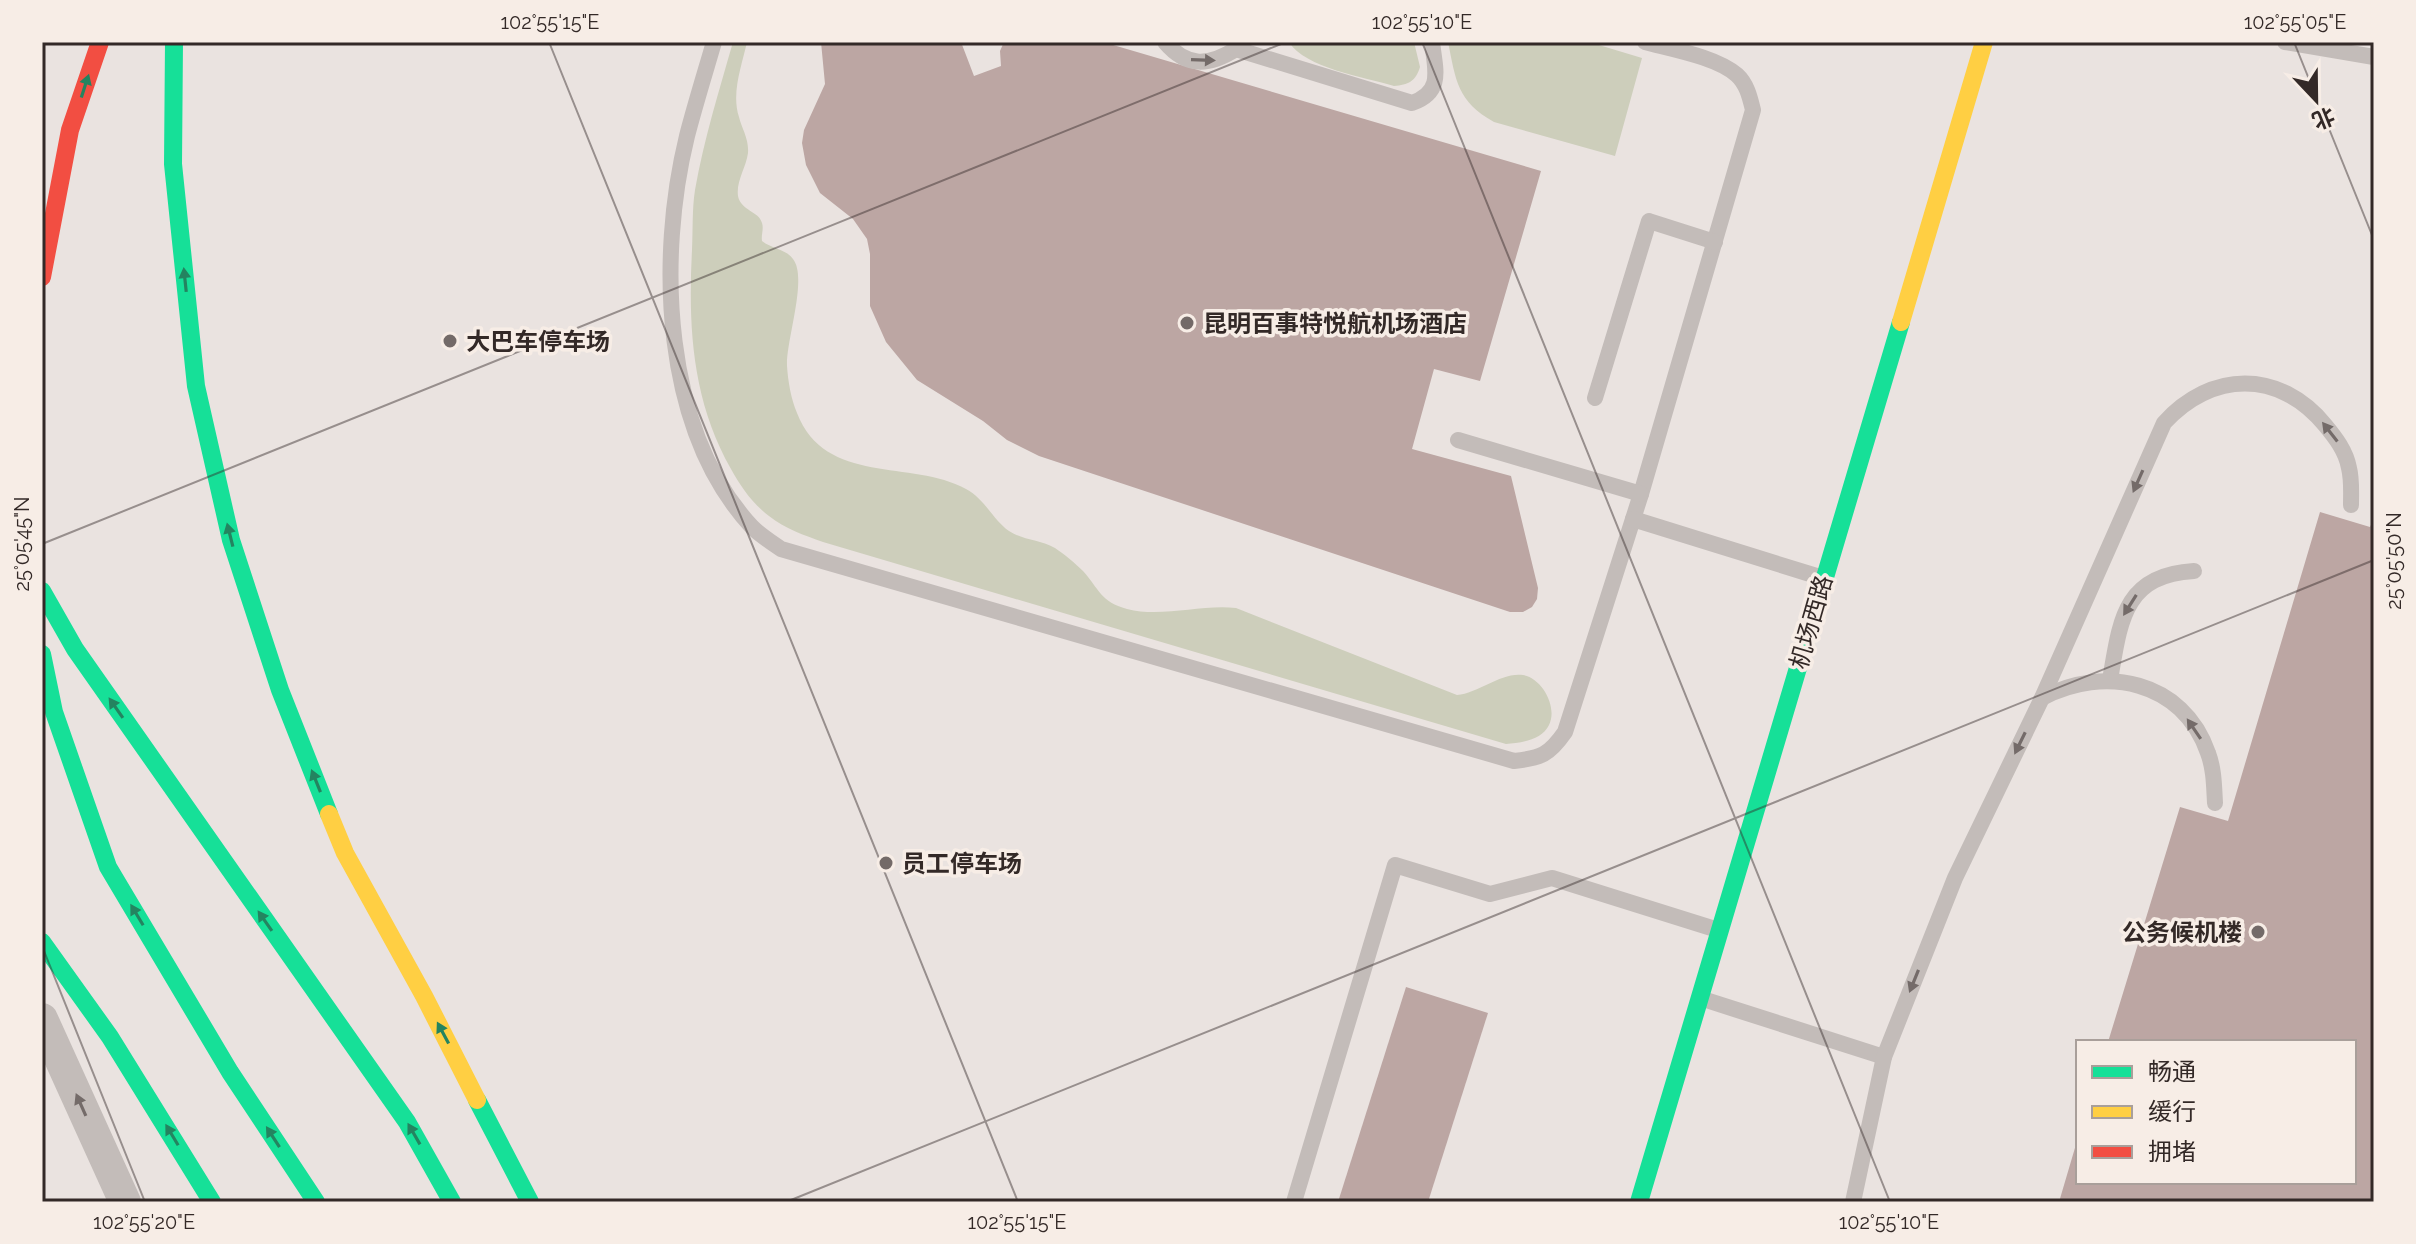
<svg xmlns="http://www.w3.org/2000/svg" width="2416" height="1244" font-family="Raleway,'Noto Sans SC',sans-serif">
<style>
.green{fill:#cdcebb}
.building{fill:#bca6a3}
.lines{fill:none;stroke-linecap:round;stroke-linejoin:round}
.lane{stroke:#c3bcb9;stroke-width:16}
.street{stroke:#c3bcb9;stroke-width:32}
.fast{stroke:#16e098;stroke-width:18}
.slow{stroke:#ffcf43;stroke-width:18}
.jam{stroke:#f24e42;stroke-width:18}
.oneway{fill:#746b69}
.oneway2{fill:#248460}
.ticks{fill:none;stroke:#332927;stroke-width:2;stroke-opacity:0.45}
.poi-dot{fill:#736a68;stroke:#f7ede6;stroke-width:3}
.labels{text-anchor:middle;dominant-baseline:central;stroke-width:7;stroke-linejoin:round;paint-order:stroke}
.poi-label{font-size:24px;font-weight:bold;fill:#332927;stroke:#f7ede6;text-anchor:start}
.street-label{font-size:24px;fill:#332927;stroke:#f7ede6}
.neatline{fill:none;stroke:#332927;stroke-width:3}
.ticks-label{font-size:20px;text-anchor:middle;fill:#332927}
</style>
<rect width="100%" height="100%" fill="#eae3e0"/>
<g class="green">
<path d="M733,42h14c-5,23 -16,51 -8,75 3,12 10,22 9,36 -2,15 -12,28 -10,43 3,15 21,15 24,27 2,6 -1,12 0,18 10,8 24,8 31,18 15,19 -7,81 -6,107 1,15 4,33 10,47 28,73 115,46 169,76 19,10 27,31 43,42 13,9 32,9 46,17 9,6 20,15 28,23 16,18 18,31 44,38 35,9 74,-5 109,-1l221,87c22,-2 44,-23 66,-20 19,3 35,32 26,50 -7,15 -28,18 -43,19l-683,-202c-19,-7 -38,-13 -54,-26 -17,-13 -28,-29 -38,-47 -39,-69 -43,-142 -39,-219 1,-20 0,-41 3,-60 9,-51 24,-99 38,-148z"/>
<path d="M1289,42h125l6,25c-4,14 -12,18 -26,19 -30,-9 -89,-18 -105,-44z"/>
<path d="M1448,42h141l53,16 -27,98 -121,-34c-37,-21 -38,-41 -46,-80z"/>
</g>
<g class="building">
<polygon points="821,42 961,42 974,76 1001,66 1000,51 1004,42 1103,42 1541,171 1480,381 1434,369 1412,449 1511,476 1538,588 1537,599 1532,607 1523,612 1510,612 1039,456 1007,440 983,421 917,380 886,342 870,306 870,254 867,239 853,219 820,193 806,165 802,143 804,130 825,84"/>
<polygon points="2320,512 2370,527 2374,518 2374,1202 2059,1202 2077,1141 2078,1182 2354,1182 2354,1042 2108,1042 2180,807 2228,821"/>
<polygon points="1406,987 1488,1013 1428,1202 1338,1202"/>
</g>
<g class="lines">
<g class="lane">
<path d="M714,42c-9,31 -19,63 -27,94 -30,122 -25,294 65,391 8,8 19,15 29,22l733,212c27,-3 35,-6 51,-29l76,-238 112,-384c-3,-12 -6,-26 -16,-35 -20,-18 -66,-26 -92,-33"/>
<path d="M1165,42c22,26 44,24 71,7l2,-7"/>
<polyline points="2285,42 2374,57"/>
<path d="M1236,49l176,54c32,-11 23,-34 20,-61"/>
<polyline points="1595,398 1649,221 1715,242"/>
<polyline points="1458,440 1641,494"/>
<polyline points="1633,519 1823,578"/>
<path d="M2110,680c10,-58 13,-105 84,-109"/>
<path d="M2042,698c62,-33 141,-18 166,55 6,16 6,32 7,50"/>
<polyline points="1703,999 1884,1057"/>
<polyline points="1294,1202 1395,865 1490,894 1552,878 1718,930"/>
<path d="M1853,1202l31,-145 71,-179 87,-180 122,-275c47,-52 115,-54 161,2 10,12 21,26 24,43 3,12 2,25 2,37"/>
</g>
<polyline class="street" points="42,1019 125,1202"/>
<g class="fast">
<polyline points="174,42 173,164 196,386 231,540 280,690 329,814"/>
<polyline points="42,591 75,649 407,1122 452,1202"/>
<polyline points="42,654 54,712 108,867 230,1072 316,1202"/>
<polyline points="42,942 110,1037 212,1202"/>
<polyline points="477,1100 530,1202"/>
<polyline points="1639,1202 1901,322"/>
</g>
<g class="slow">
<polyline points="1901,322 1984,42"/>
<polyline points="329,814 345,853 424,996 477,1100"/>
</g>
<polyline class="jam" points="42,277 70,130 100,42"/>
</g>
<defs><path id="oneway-solid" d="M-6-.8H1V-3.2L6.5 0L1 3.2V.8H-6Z" transform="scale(2)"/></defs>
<g class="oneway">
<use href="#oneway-solid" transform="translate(1203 60) rotate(2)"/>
<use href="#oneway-solid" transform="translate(2330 432) rotate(-128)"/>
<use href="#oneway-solid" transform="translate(2138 481) rotate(114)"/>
<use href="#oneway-solid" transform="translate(2130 605) rotate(122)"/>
<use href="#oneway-solid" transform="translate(2194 729) rotate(-124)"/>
<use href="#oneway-solid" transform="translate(2020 743) rotate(116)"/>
<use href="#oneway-solid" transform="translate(1914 981) rotate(112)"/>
<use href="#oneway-solid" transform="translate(81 1105) rotate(-114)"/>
</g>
<g class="oneway2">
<use href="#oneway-solid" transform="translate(85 86) rotate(-72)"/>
<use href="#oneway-solid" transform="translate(185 280) rotate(-96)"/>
<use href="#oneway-solid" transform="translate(230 535) rotate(-104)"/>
<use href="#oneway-solid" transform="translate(116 708) rotate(-125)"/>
<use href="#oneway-solid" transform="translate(316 781) rotate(-112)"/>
<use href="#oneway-solid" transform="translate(137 915) rotate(-121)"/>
<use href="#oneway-solid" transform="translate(265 921) rotate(-125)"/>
<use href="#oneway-solid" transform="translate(443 1033) rotate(-118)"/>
<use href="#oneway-solid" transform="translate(414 1134) rotate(-120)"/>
<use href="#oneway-solid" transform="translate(172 1135) rotate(-121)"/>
<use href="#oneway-solid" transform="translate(273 1137) rotate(-123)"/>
</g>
<path class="ticks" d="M549,42l469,1160M1422,42l468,1160M2294,42l80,198M42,544l1244,-502M42,946l103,256M786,1202l1588,-642"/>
<g class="poi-dot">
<circle cx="1187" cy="323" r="8"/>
<circle cx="450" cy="341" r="8"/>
<circle cx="886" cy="863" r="8"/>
<circle cx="2258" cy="932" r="8"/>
</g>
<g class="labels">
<g class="poi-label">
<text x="1203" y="323">昆明百事特悦航机场酒店</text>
<text x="466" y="341">大巴车停车场</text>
<text x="902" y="863">员工停车场</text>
<text x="2242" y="932" text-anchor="end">公务候机楼</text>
</g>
<g class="street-label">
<text transform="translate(1811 622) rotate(-74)">机场西路</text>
</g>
</g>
<rect width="2416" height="1244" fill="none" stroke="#f7ede6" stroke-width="88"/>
<rect x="2076" y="1040" width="280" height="144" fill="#f7ede6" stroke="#a99f9a" stroke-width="2"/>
<rect x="2092" y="1066" width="40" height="12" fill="#16e098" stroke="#a99f9a" stroke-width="2"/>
<text x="2148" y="1080" font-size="24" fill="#332927">畅通</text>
<rect x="2092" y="1106" width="40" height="12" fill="#ffcf43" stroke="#a99f9a" stroke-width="2"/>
<text x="2148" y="1120" font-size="24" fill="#332927">缓行</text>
<rect x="2092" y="1146" width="40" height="12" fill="#f24e42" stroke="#a99f9a" stroke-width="2"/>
<text x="2148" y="1160" font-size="24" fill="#332927">拥堵</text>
<g transform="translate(2316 100) rotate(158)" stroke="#f7ede6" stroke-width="6" paint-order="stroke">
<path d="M0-6L14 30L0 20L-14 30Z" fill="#332927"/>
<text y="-12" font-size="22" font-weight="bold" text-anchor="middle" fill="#332927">北</text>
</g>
<rect x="44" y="44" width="2328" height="1156" class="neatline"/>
<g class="ticks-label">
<text x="550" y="29">102°55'15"E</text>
<text x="1422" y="29">102°55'10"E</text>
<text x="2295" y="29">102°55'05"E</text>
<text transform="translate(22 544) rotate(-90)" y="7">25°05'45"N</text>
<text transform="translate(2394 561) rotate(-90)" y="7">25°05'50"N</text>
<text x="144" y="1229">102°55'20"E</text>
<text x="1017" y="1229">102°55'15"E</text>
<text x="1889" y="1229">102°55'10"E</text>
</g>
</svg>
